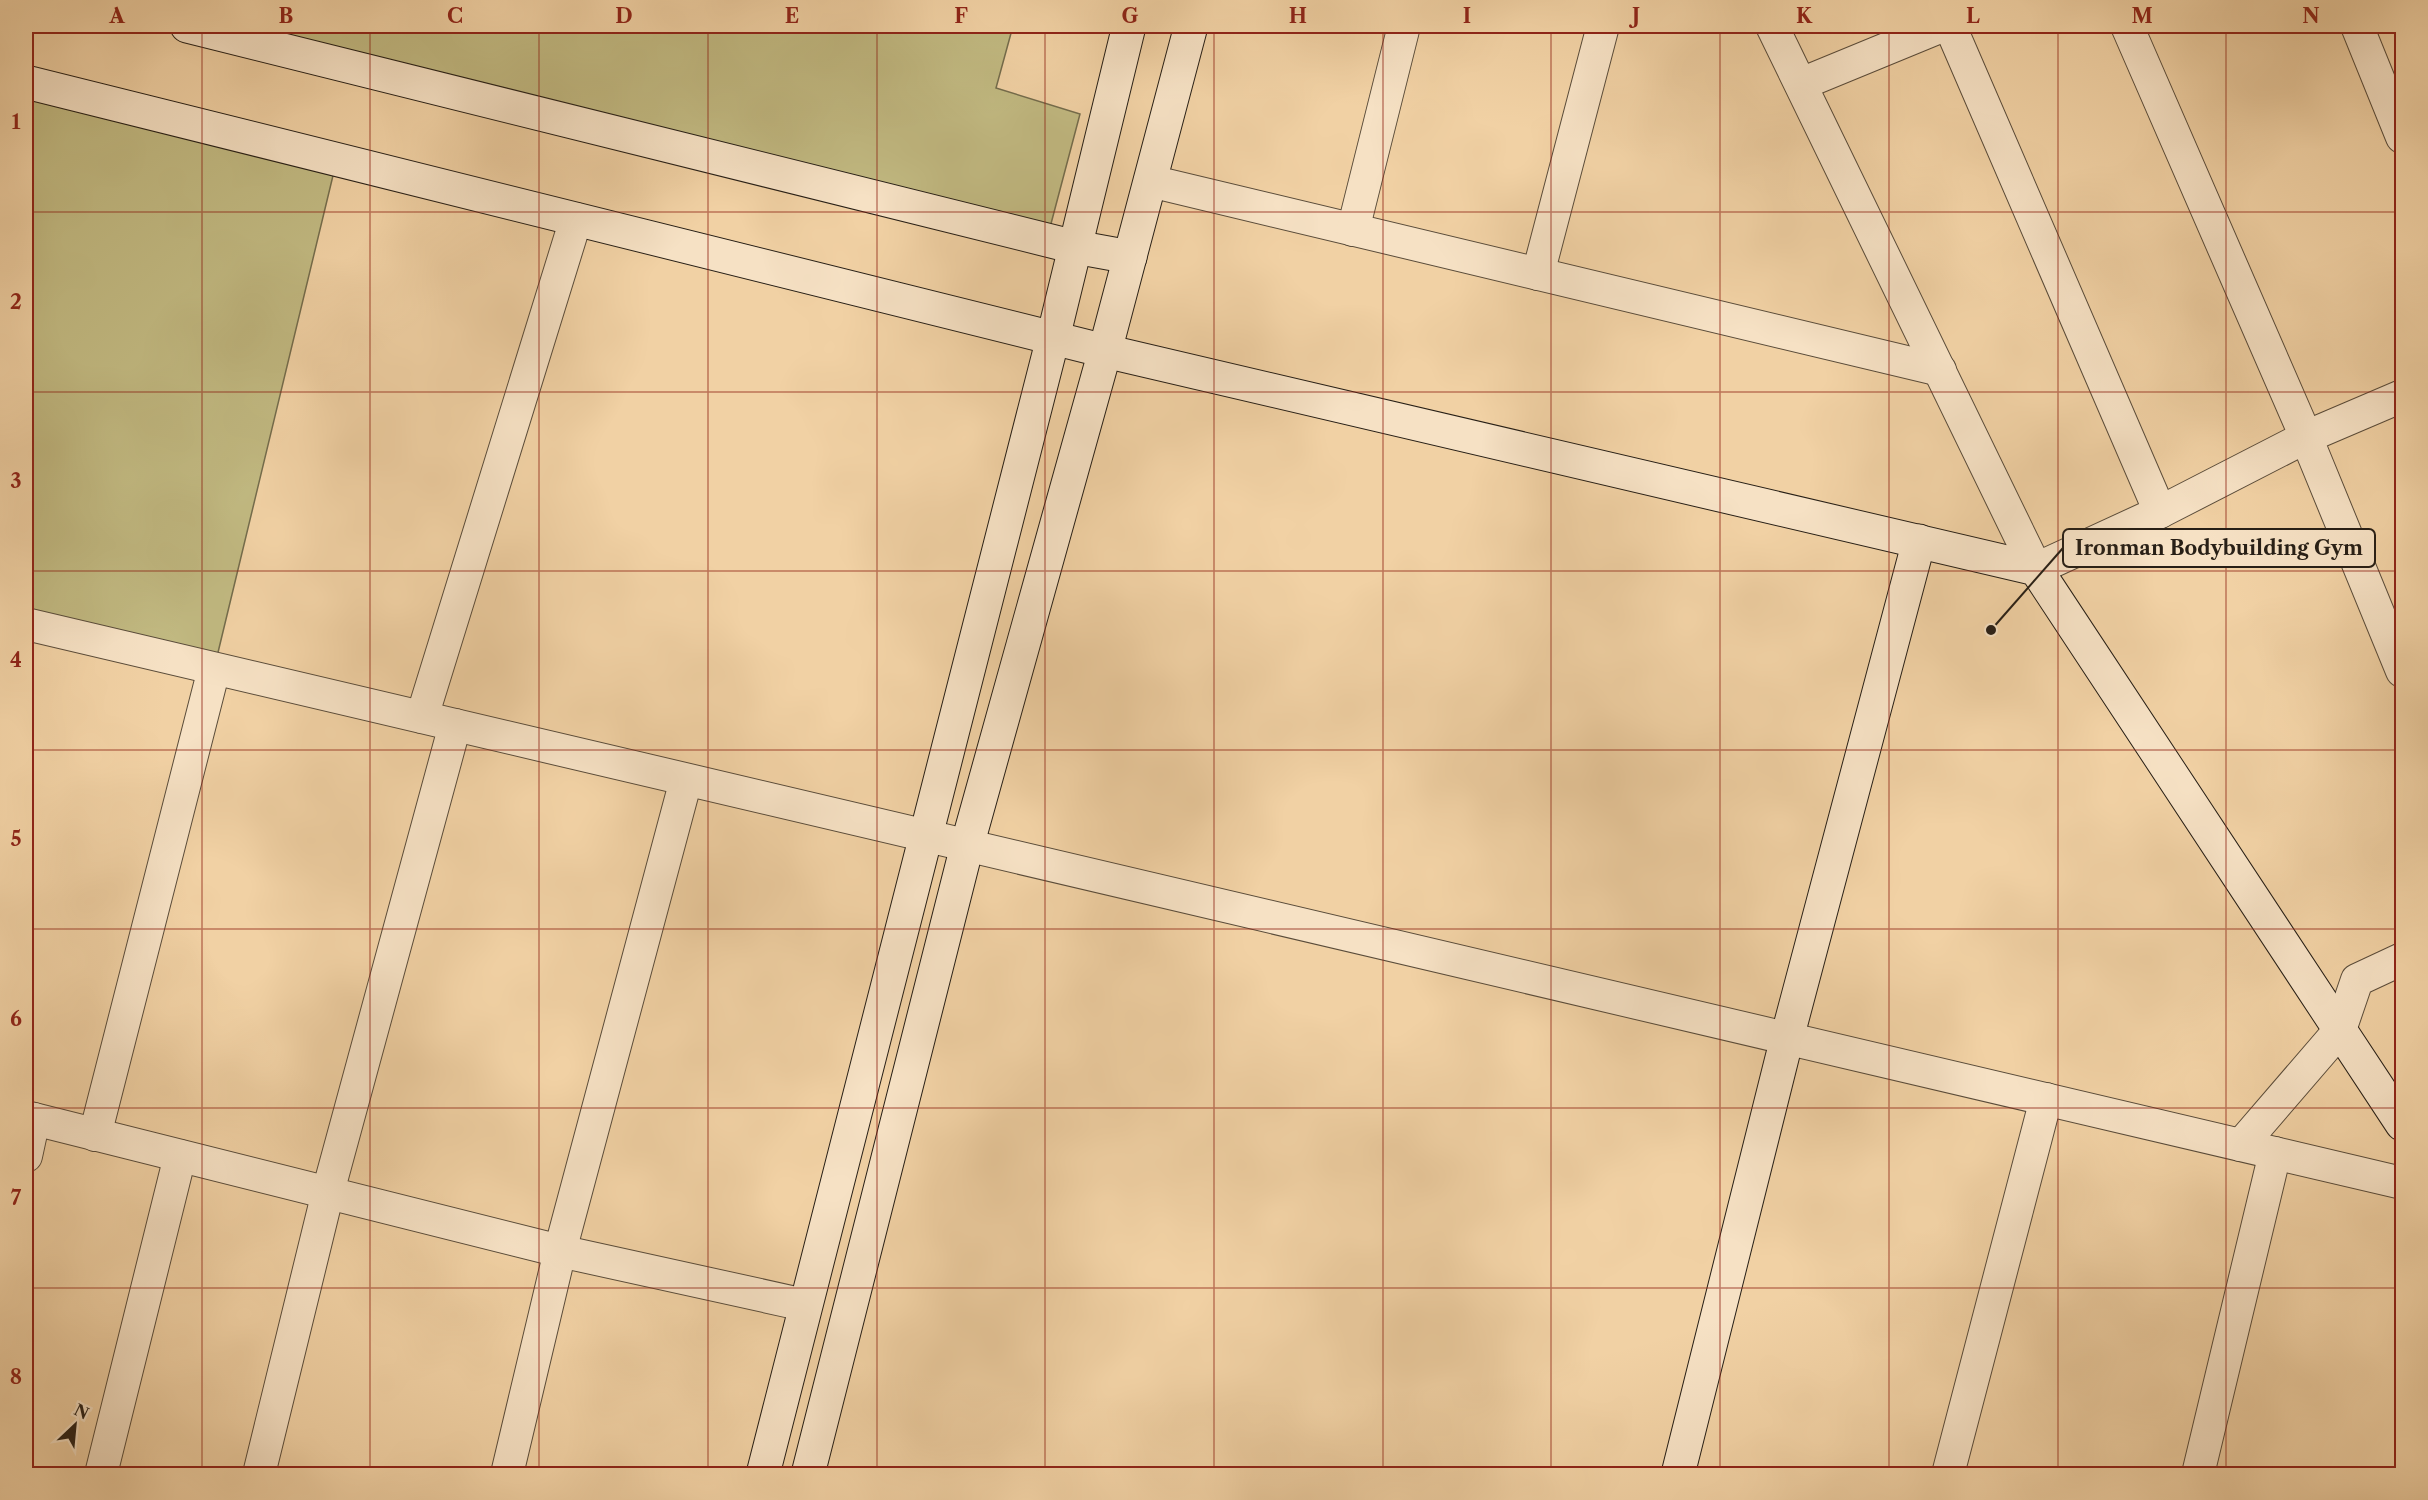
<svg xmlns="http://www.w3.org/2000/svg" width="2428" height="1500" font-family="'Libre Caslon Text',serif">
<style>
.green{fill:#c1b981;stroke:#746c4c;stroke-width:1.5}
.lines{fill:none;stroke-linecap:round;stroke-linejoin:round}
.street-casing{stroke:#5a4c3a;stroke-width:34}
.secondary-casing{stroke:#271f16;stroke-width:35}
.street{stroke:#f6e1c4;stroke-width:32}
.secondary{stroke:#f6e1c4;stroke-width:33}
.grid{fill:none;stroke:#8f2418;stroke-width:1.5;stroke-opacity:0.55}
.leader{fill:none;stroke:#271f16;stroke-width:2}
.callout-dot{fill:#271f16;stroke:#f6e1c4;stroke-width:2}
.callout{fill:#f6e1c4;stroke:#271f16;stroke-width:2}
.callout-label{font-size:20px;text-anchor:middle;font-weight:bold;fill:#271f16}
.neatline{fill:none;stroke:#8f2418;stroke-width:2}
.grid-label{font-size:20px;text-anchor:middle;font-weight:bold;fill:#8f2418}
</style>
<rect width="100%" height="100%" fill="#f1d1a4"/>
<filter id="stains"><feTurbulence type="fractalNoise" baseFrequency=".00333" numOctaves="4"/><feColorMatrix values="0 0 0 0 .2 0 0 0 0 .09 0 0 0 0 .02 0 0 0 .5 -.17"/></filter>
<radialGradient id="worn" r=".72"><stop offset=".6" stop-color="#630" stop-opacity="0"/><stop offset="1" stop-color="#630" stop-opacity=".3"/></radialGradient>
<g class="green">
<polygon points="193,26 1013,26 996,88 1080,114 1048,235"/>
<polygon points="26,82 337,159 214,669 26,624"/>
</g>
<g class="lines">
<g class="street-casing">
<g id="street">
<polyline points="1772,26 2036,569 2160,512 2306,437 2402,396"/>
<polyline points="1950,26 2160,512"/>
<polyline points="2127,26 2306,437 2402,671"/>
<polyline points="2357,26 2402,137"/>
<polyline points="1801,84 1942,26"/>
<polyline points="1150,181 1940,370"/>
<polyline points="1353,230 1404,26"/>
<polyline points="1538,274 1603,26"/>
<polyline points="26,624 2402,1183"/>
<polyline points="422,717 576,219"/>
<polyline points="26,1117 560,1251 805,1305"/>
<polyline points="95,1135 214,669"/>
<polyline points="2241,1145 2340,1030 2357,980 2402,959"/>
<polyline points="26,1156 34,1119"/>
<polyline points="101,1474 180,1156"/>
<polyline points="259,1474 328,1192 455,725"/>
<polyline points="507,1474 560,1251 686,780"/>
<polyline points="1948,1474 2046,1099"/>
<polyline points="2198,1474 2275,1153"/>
</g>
</g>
<g class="secondary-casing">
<g id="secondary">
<polyline points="187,26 1075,247 1130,257"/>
<polyline points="26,82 1105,351 2036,569 2402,1124"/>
<polyline points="763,1474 1053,338 1129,26"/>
<polyline points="808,1474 967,846 1105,351 1191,26"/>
<polyline points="1678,1474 1787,1038 1919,541"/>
</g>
</g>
<use href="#street" class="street"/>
<use href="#secondary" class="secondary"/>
</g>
<path class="grid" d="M202,26v1448M370,26v1448M539,26v1448M708,26v1448M877,26v1448M1045,26v1448M1214,26v1448M1383,26v1448M1551,26v1448M1720,26v1448M1889,26v1448M2058,26v1448M2226,26v1448M26,212h2376M26,392h2376M26,571h2376M26,750h2376M26,929h2376M26,1108h2376M26,1288h2376"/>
<path class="leader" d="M1991 630L2063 548"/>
<circle class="callout-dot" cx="1991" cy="630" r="6"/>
<rect class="callout" x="2063" y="529" width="312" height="38" rx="6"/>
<g class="callout-label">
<text x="2219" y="555">Ironman Bodybuilding Gym</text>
</g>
<rect width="2428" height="1500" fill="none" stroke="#f1d1a4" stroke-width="66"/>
<g transform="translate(75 1425) rotate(26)" stroke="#f6e1c4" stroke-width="4.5" paint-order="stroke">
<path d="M0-4.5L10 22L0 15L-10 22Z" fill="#271f16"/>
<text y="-9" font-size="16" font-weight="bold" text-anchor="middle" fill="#271f16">N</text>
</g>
<rect x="33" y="33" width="2362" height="1434" class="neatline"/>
<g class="grid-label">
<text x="117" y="23">A</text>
<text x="286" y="23">B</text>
<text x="455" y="23">C</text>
<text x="624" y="23">D</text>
<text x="792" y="23">E</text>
<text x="961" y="23">F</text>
<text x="1130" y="23">G</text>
<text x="1298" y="23">H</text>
<text x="1467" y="23">I</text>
<text x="1636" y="23">J</text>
<text x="1804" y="23">K</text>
<text x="1973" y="23">L</text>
<text x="2142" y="23">M</text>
<text x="2311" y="23">N</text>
<text x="16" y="129">1</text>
<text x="16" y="309">2</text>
<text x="16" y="488">3</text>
<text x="16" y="667">4</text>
<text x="16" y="846">5</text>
<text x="16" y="1026">6</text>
<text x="16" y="1205">7</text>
<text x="16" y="1384">8</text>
</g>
<rect width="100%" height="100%" filter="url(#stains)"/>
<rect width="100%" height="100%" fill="url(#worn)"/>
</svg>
